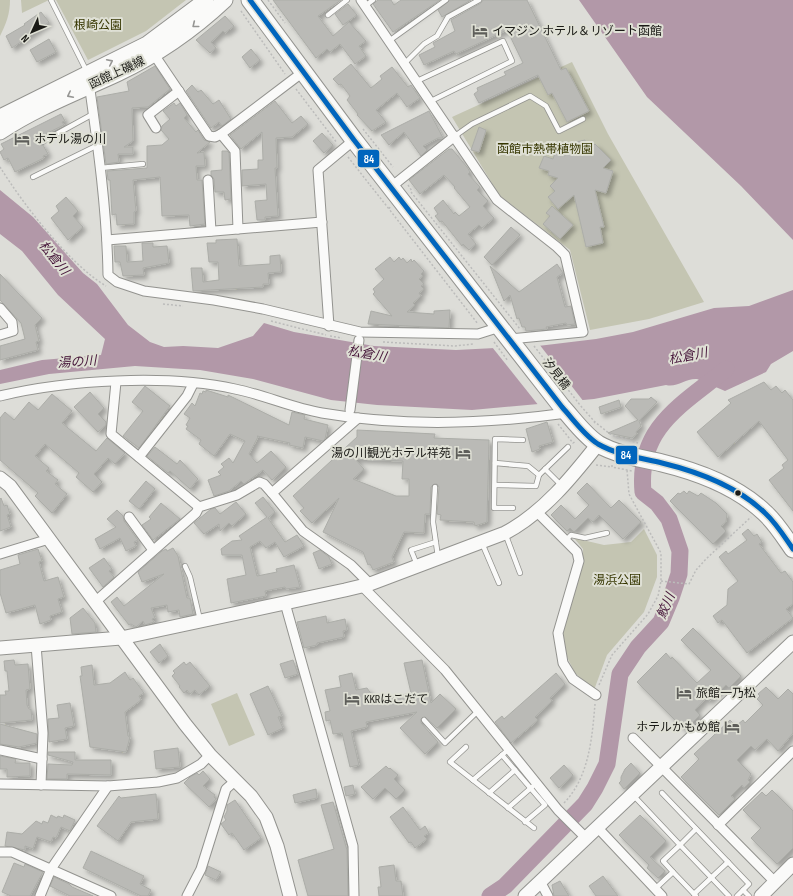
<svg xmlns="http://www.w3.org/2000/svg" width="793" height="896" font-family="'Sofia Sans Condensed','Noto Sans JP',sans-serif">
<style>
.green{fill:#c4c5b2}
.water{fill:#b298a8}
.pier{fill:#ddddd8}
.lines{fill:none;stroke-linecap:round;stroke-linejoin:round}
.river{stroke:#b298a8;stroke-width:17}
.building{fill:#babab6;stroke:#acada8;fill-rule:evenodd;filter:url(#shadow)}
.lane-casing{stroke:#93938f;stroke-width:6}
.street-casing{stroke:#93938f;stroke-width:11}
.secondary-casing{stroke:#93938f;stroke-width:15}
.primary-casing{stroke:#93938f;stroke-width:17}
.highway-casing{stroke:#93938f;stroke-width:19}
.path{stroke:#bcbcbb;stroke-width:1.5;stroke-dasharray:2 2;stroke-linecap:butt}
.lane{stroke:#fafaf9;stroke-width:4.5}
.street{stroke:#fafaf9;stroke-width:9}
.secondary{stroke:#fafaf9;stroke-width:13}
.primary{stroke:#fafaf9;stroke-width:15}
.highway{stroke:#fafaf9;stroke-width:17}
.bus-1-casing{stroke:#dfe0d5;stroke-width:8}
.bus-1{stroke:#0065bd;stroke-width:5}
.oneway{stroke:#959593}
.bus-dot{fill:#1a1a16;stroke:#dfe0d5;stroke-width:1.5}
.labels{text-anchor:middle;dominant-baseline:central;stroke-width:4;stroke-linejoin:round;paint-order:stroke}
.park-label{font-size:12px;fill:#363600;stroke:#dfe0d5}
.poi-label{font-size:12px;fill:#1a1a16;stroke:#dfe0d5;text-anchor:start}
.street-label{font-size:12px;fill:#1a1a16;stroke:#dfe0d5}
.water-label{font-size:13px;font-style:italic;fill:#46163a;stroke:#dfe0d5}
.line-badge{stroke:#dfe0d5;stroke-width:1.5}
.badge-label{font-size:11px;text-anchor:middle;font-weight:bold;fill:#fff}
</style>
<defs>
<filter id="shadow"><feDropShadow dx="3.5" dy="3.5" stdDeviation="2" flood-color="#0004"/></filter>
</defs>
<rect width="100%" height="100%" fill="#ddddd8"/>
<g class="green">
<path d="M0,0h10c0,14 -4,24 -10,36z"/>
<polygon points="21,0 49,0 22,13"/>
<polygon points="56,0 186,0 146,31 88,60"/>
<polygon points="572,62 608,134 704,302 649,319 590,330 570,250 499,195 452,117"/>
<polygon points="644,529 657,555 657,577 644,612 607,655 594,690 575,673 565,653 563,631 583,563 583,549 574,538 604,545 631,542"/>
<polygon points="237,693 255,735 229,746 211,704"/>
</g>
<g class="water">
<polygon points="579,0 793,0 793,240 741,186 647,97"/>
<path d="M0,190l33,27 50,56 14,11 31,41 22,17 14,5 19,-1 35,2 35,-12 11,-13 30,9 80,14 82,4 82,-4 58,-7 37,-7 81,-24 35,-2 44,-16v61l-22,13 -5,8 -41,19 -28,-12c-11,-1 -20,9 -31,6l-72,14 -122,11 -95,-5 -46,-5 -78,-21 -53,-9 -65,-4 -86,8 -49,10v-14l42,-10 59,-5 4,-16 -47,-44 -36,-44 -22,-17z"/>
</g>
<polygon class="pier" points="539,344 584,402 539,406 492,347"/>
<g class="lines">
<path class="river" d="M490,896l15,-10 80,-82 10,-16 12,-24 13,-90 18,-27 23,-25 10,-24 8,-24 1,-23 -11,-32 -12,-16 -14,-11c-6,-65 39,-87 83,-123"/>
</g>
<g class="building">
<polygon points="273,0 341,0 318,16 333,36 349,22 366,41 359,46 366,56 355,64 340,44 330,52 327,49 316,58"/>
<polygon points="378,0 391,0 394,5 401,0 440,0 393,32 373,4"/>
<polygon points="450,0 471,0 442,17 438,10"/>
<polygon points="483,0 527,0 561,70 566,68 589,111 567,122 552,93 548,95 538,75 479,103 474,94 478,91 477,88 506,75 504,72 523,63 507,30 456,54 454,51 424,65 419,55 435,47 433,43 455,31 451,20 481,3"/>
<polygon points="348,4 357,15 343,25 335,14"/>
<polygon points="41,12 49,22 12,48 6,36 25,25 24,24"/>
<polygon points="225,16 234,26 225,33 223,31 211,42 216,48 210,53 196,40"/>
<polygon points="49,39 56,52 37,62 30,50"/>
<polygon points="251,49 260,60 250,68 242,57"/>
<polygon points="351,64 371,88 382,79 380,76 392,67 408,87 411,85 420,98 407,107 397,93 376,110 386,122 372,131 357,115 358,114 347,100 350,96 341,84 339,85 333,79"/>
<polygon points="155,66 170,89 148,107 132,108 133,141 124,147 133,147 133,154 118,154 119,162 106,164 97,97 129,91 127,82"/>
<polygon points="192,85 198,92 201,90 213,104 219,100 231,119 222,126 219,122 211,128 186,91"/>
<polygon points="275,101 292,123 301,116 308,124 292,137 276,138 277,168 275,168 278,216 265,217 265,220 257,220 255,201 267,200 266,184 242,186 242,170 258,169 258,160 263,160 262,132 241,149 230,135"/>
<polygon points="174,103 176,106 180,103 187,115 184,118 196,132 198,130 204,140 210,142 197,153 204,152 205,166 196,166 197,180 202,180 205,224 190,226 189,215 162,216 160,177 133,180 136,211 134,212 134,224 117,225 116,214 112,215 110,180 108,180 107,171 147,168 147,146 162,145 169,139 161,130 162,126 170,119 163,111"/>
<polygon points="429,111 443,138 438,138 423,146 427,150 421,156 404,132 389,145 381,135"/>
<polygon points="61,114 65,121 62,122 64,125 39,137 39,143 43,145 48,154 43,156 44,158 15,172 8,158 4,160 0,152 4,149 1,144"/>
<polygon points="479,127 486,130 479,152 471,150"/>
<polygon points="322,133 333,145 324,153 313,141"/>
<polygon points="585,140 587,151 595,144 611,160 603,168 613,171 606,193 595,190 604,227 600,227 603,243 586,247 574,195 558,209 548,197 555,191 550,186 558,178 548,175 549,171 539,168 544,156 553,159 555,153 565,156 563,145"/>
<polygon points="449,149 452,149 467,167 470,172 468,174 480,187 477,190 488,201 483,206 494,218 482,228 479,225 468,234 476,244 469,250 463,244 462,246 442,221 440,222 435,216 438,214 434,208 443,200 454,214 455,212 459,216 470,207 454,188 455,187 444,175 420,194 409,180"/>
<polygon points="222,151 227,151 229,153 231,199 225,200 224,192 215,192 214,179 211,175 211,171 222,170"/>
<polygon points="66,197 78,211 73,216 83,227 68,240 51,218 59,211 56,206"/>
<polygon points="552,206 573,225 560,239 543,224 550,216 546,213"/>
<polygon points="511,227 520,235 492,265 484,257"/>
<polygon points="237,239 239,266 270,264 270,256 280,255 281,272 268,273 269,284 263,284 263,287 193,291 191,268 202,268 203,282 219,280 218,262 209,262 207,243 216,243 216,240"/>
<polygon points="142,243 153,243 153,247 167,246 169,263 143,268 144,275 123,276 120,262 115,262 114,246 126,246 127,262 143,261"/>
<polygon points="390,257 394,262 399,257 401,260 403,258 407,263 411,259 412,262 414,260 424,271 421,274 423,276 419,279 424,284 421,286 424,289 419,293 421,296 413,303 415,305 407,312 434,314 434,311 450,310 449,328 368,324 371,311 392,316 373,294 375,292 373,289 384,279 375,269"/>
<polygon points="557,264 563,273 557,277 565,307 571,306 575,324 567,325 566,323 546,327 547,329 526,331 525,327 522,327 519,318 517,319 510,295 504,301 490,266 519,292"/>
<polygon points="0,274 42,318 35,325 39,341 36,342 38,350 0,360 0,346 25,339 21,323 0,300"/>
<polygon points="764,382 771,390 776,386 782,393 785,390 793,400 793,511 769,480 784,468 782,465 788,460 759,421 718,457 697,432 731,403 728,400"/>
<polygon points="145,386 170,406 139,448 123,436 143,411 132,402"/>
<polygon points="206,390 228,397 228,395 289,425 292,412 305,415 304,419 328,425 325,439 323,441 305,437 303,448 289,445 290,443 257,436 258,437 249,454 257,463 271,451 286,467 272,480 263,470 244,484 241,481 229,491 214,496 208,480 221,475 218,472 224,467 221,464 229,458 233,463 245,441 230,434 214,456 199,444 201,440 186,429 188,426 186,425 190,418 184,414 192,403 195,406 200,393 202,394 203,391 206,392"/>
<polygon points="90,392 104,408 98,414 106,422 106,425 98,432 74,407"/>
<polygon points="52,394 72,411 62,423 96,451 107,438 125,453 115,464 108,458 94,474 102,482 93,492 76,477 79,473 45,444 35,456 49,468 46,471 58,480 55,484 67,494 52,513 35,496 38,493 0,460 0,418 5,412 14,420 29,402 38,410"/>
<polygon points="651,397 657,402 639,421 641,426 636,432 637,434 632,438 608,433 638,420 625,406 631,399 649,399"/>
<polygon points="619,400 621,407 601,414 599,407"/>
<polygon points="547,422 553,442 539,446 540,449 532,452 526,429"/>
<path d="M357,430l78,4 -1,4 55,2 -2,82 -12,4 -1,-4 -34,-2 1,-5 -4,-1 2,-27 -2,-3h-3l-3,3 -1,27h-5l-1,19 -20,-1 -12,25 2,5 -21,8 -3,-6 -2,1 -5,-13 -40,-20 16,-34 -27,25 -12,-12 4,-3 -11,-12 64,-59zM355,459l48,2 -1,18h7v17h-13l-43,-17 11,-10z"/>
<polygon points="155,447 177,464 180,460 198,479 190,489 170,471 168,473 147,456"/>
<polygon points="146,481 155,489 139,509 129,501"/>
<polygon points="587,483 611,508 619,500 641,522 623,539 599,515 593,522 588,518 574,532 570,528 567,531 551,515 561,505 575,519 589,505 577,493"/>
<polygon points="684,491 687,494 689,491 698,496 701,493 716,503 727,514 726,522 721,526 726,531 713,544 670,501 678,493 680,494"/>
<polygon points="263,497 275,512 268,518 285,542 297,535 304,546 284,557 275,542 266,548 260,541 250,547 257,576 277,572 276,569 294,565 300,587 286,589 285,587 265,591 266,596 231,603 227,579 246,575 242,555 222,555 221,549 232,541 242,540 239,536 267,517 255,503"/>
<polygon points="1,498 4,506 7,505 10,514 7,515 11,527 0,531 0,499"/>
<polygon points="236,502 246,514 232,526 229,523 220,531 219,524 204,534 194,523 211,509 215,508 220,514"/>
<polygon points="161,503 180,519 153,540 142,525 151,519 149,517"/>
<polygon points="117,510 123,516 124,521 138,540 134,542 136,546 126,551 120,538 100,549 95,539 116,527 107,519"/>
<polygon points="748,529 754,536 757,534 762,542 759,544 781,573 785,571 793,582 793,604 786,609 793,618 747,653 722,620 718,623 713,616 727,605 728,589 738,581 719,557 726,551 728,554 747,540 742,534"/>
<polygon points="173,548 178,556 187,598 190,598 193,614 180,617 179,610 168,612 167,605 151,608 155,618 152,619 154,622 145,625 143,621 136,627 131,624 129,625 111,602 117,597 124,606 164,574 142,582 138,572 162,551 166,549 167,551"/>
<polygon points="38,549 42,561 39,562 44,581 58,577 64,597 58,599 62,612 50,616 51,620 40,624 35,605 6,613 0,593 0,570 20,564 18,555"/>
<polygon points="320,550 329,557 332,564 319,569 313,553"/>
<polygon points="104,558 112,569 109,571 114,577 103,587 89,568"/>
<polygon points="83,608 95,623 96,632 72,634 70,618"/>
<polygon points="326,616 327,623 345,619 347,630 343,631 344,637 317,643 317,645 304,648 297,622"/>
<polygon points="693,628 741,676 729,688 726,685 709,701 706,698 695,710 700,715 685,730 637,682 666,653 671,659 672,657 697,683 711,670 681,640"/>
<polygon points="160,644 168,656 159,663 150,652"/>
<polygon points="14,660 15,665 28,664 30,689 26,690 27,705 29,709 31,709 32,720 0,723 0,695 6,695 5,691 9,691 7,671 5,671 4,661"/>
<polygon points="293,660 298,674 285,678 280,664"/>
<polygon points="422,660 431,703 440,694 456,709 437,728 425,717 421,719 421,723 438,742 425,754 400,728 417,712 366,722 367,727 351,731 359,765 350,767 342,733 333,734 330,720 326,721 325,712 330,711 325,690 341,687 339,676 352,673 356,690 367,688 372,695 378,694 379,700 411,693 404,663"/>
<polygon points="184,662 186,665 190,662 210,686 199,695 195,690 190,694 187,690 184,693 179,687 180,686 172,676 175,673 173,671"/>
<polygon points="92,665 94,685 110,683 125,672 130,680 133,678 144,693 139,696 141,700 125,712 128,736 130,737 126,752 90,747 80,676 82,676 81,667"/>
<polygon points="556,673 565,684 550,698 552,701 535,717 538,720 511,743 495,722 502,716 504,719"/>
<polygon points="268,686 282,716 278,717 283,728 268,735 250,694"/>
<polygon points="766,687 778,699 788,689 793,694 793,733 778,751 767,739 755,750 751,746 737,760 751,774 748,780 750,782 744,788 742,785 731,796 735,799 719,815 681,777 699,759 694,754 730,720 736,726 743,720 745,723 763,705 757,699 760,696 758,694"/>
<polygon points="70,703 74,726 65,728 67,739 49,742 48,719 59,718 57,705"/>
<polygon points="0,724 37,734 37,743 19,747 0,744"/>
<polygon points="178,748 180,767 156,769 154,751"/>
<polygon points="48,752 75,752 75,760 111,760 111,775 67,774 67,779 47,779 48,764 72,765 73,762 48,755"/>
<polygon points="0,756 16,759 15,763 30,763 30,776 7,777 7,769 0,769"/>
<polygon points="631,763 640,773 624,789 619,783 621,781 621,777 625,769"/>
<polygon points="564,765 573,775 559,788 550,778"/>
<polygon points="386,766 389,769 390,768 398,775 394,779 405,790 396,799 385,788 373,799 361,787"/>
<polygon points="203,771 210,779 203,786 215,795 214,797 216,799 209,807 184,783 190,777 197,773 199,775"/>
<polygon points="353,785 355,794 346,796 344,787"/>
<polygon points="316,789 317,798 295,803 293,795"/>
<polygon points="772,790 793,811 793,848 777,864 751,838 761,828 743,810 762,792 766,796"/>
<polygon points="156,794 158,819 131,822 118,841 97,826 119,796 121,798"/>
<polygon points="235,800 261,838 244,850 232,833 229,835 221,824 226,820 224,817 227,811 227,805"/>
<polygon points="333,802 347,850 348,896 308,896 298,860 334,849 321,805"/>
<polygon points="403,807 420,830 425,826 429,833 424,836 427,839 415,848 411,842 409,843 390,817"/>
<polygon points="51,815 57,818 58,816 63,818 64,815 75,820 70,831 61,827 56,838 53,837 51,842 37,837 33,849 25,846 25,850 5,846 7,832 22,834 36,821 42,824 43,821 48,823"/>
<polygon points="640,815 666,841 650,857 665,871 658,878 647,868 649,865 619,835"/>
<polygon points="91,851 144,876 140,884 151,890 148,896 141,896 83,868"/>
<polygon points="14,863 24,867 25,864 43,872 30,896 11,896 2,892"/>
<polygon points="394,865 396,881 401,881 403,896 379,896 378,887 381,887 379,867"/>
<polygon points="208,866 221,872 216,880 205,875"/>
<polygon points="603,876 618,896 596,896 589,886"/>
<polygon points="54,877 69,884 72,887 93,896 70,896 50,886"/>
<polygon points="560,881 569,896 554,896 552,885"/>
</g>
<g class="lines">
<g class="lane-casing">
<g id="lane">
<polyline points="51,0 87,72"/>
<polyline points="365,6 373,0"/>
<polyline points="328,15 347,0"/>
<polyline points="389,41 446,0"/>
<polyline points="405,63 424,44 437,36 448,17 479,0"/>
<polyline points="417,81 503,41 512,61 431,101"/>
<polyline points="455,136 472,124 530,96 546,106 559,131 583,119"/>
<polyline points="42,142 93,114"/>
<polyline points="100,168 143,164"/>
<polyline points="33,177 98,145"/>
<polyline points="495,463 528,466 539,475"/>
<polyline points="545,469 562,486"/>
<polyline points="495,485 536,486 539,475 568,447"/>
<polyline points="435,487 433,522 438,557"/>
<polyline points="513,508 494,508 495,439 523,440"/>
<polyline points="505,533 520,573"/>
<polyline points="566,540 571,535 585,538 607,533"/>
<polyline points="482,543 499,583"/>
<polyline points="417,565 411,550 436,542"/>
<polyline points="185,566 190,577 200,620"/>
<polyline points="424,720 445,743 478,711"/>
<polyline points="466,747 450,762 534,828"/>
<polyline points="502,755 545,805 525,822"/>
<polyline points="473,780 509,749"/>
<polyline points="489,793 515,770"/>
<polyline points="662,793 749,884 737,896"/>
<polyline points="633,795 680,845 663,861 673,872 655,889"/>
<polyline points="508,808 532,787"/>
<polyline points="696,829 680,845 729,896"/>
<polyline points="673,872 696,896"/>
<polyline points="743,890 749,896"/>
<polyline points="694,894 728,862"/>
</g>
</g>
<g class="street-casing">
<g id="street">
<polyline points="361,0 497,200 557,247 565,255 583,332 510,339"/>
<polyline points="151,50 209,136 215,137 221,134 235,151 238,229"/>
<path d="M89,83c9,63 18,128 19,192l9,7 27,9 70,9 49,9 97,23 118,2 22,-7"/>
<polyline points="156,128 148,115 179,91"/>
<polyline points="221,134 303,72"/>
<polyline points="208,180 211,231"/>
<polyline points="391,187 455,136"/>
<polyline points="107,240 322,222"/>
<polyline points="0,308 12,322 13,331 0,335"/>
<polyline points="329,326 318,170 354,140"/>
<polyline points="116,382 111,434 199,507"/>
<path d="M0,396c67,-16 167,-22 235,-7 30,6 57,19 87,24 81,14 165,11 245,0"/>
<polyline points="350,410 359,340"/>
<polyline points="139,457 187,396 193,384"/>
<polyline points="272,493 303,531 351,565 370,584"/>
<polyline points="537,512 577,552 579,561 558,633 563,663 573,679 596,695"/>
<polyline points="129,517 153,550"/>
<polyline points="0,554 49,539"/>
<polyline points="362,586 445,670 558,810 586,838"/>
<polyline points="95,602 196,513 199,507 237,495 259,482 264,484 272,493 358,418"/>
<polyline points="285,603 353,846 354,896"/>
<polyline points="36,645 43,733 41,785"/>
<polyline points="633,738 775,882"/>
<polyline points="0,750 42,759"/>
<polyline points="0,784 108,786 158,782 177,778 201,764 210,755"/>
<polyline points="718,825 793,751"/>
<polyline points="597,827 662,896"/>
<polyline points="0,852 12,852 111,896"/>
<polyline points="540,881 548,896"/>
<polyline points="40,896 51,869 108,786"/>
<polyline points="187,896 201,869 226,789 235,781"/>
</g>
</g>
<g class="secondary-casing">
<g id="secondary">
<polyline points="0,478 10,486 185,724 210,755 251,796 266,817 277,846 290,896"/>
<path d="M0,648l121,-10 224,-48 25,-6 135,-51c38,-20 67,-56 93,-89"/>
<polyline points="525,896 793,642"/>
<polyline points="761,896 793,864"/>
</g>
</g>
<g class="primary-casing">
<g id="primary">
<polyline points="0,117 147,44 206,0"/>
<path d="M0,132c36,-24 78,-40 117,-58 40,-19 76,-44 108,-74"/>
</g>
</g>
<g class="highway-casing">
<path id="highway" d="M250,0l104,140 208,267c11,12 22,28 36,37 19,11 43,14 64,19 37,9 75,23 103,50 11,10 19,23 28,36"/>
</g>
<g class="path">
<polyline points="268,0 285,23"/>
<polyline points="241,11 285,74"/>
<polyline points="296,89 337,143"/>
<polyline points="363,129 393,167"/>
<polyline points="348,157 370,185"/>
<path d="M0,167c23,37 69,97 106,119"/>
<polyline points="370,185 389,209"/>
<polyline points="408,185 412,191"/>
<polyline points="411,192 520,329"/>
<polyline points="390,207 389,209 478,324"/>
<polyline points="163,304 183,306"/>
<polyline points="271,321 326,335"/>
<polyline points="330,336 342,338"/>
<polyline points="383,342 455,346 473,344"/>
<polyline points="494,342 508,361"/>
<polyline points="534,346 580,405 595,422"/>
<polyline points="594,423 595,422 610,434 620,439"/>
<polyline points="558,424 573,443 576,441"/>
<polyline points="621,438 638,443"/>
<polyline points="596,465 612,467"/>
<polyline points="612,465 612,467 632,471"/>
<polyline points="661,581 689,584 696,570 706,559 751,517"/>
<polyline points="599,685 612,655 648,614 658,596 661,581 661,553 629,494 627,470"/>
<path d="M564,803c25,-26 28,-64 31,-99"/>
</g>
<use href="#lane" class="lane"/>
<use href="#street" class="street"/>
<use href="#secondary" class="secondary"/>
<use href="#primary" class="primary"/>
<use href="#highway" class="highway"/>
<g class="bus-1-casing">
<path id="bus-1" d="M250,0l104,140 208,267c11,12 22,28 36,37 19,11 43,14 64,19 37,9 75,23 103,50 11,10 19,23 28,36"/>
</g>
<use href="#bus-1" class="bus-1"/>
</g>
<defs><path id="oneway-chevron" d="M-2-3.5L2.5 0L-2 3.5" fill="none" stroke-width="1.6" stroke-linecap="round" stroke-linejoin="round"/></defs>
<g class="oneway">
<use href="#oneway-chevron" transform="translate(195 25) rotate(141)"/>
<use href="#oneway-chevron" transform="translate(110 62) rotate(-26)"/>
<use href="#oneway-chevron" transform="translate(70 95) rotate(153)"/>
</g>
<defs>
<g id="hotel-bare" transform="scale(1.2)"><path d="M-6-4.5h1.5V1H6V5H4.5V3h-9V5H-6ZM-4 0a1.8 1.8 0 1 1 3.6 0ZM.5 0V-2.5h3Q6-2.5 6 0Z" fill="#5e5e5a" stroke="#dfe0d5" stroke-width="2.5" paint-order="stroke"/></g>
</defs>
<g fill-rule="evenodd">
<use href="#hotel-bare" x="480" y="31"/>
<use href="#hotel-bare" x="22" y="139"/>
<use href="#hotel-bare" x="463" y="453"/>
<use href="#hotel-bare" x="684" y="693"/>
<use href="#hotel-bare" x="352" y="699"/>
<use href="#hotel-bare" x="732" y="727"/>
</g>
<circle class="bus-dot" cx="738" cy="493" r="3.5"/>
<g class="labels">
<g class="park-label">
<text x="98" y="25">根崎公園</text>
<text x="545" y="149">函館市熱帯植物園</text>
<text x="617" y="580">湯浜公園</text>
</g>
<g class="poi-label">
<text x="492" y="31">イマジン ホテル＆リゾート函館</text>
<text x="34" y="139">ホテル湯の川</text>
<text x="451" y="453" text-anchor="end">湯の川観光ホテル祥苑</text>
<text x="696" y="693">旅館一乃松</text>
<text x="364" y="699">KKRはこだて</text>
<text x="720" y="727" text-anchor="end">ホテルかもめ館</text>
</g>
<g class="street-label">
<text transform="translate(117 73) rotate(-25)">函館上磯線</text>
<text transform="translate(556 374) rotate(52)">汐見橋</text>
</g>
<g class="water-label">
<text transform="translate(54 258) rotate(51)">松倉川</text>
<text transform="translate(367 354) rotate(10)">松倉川</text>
<text transform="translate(688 356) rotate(-11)">松倉川</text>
<text transform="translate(77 362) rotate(-4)">湯の川</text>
<text transform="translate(666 606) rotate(-67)">鮫川</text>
</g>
</g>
<g class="line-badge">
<rect x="357" y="149" width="23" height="19" rx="4" fill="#0065bd"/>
<rect x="615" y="445" width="23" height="20" rx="4" fill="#0065bd"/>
</g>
<g class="badge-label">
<text x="369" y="163">84</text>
<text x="626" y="459">84</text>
</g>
<g transform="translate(32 32) rotate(226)" stroke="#dfe0d5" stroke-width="3" paint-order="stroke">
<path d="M0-3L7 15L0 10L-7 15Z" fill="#1a1a16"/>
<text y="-6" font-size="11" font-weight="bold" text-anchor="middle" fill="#1a1a16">N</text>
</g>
</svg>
